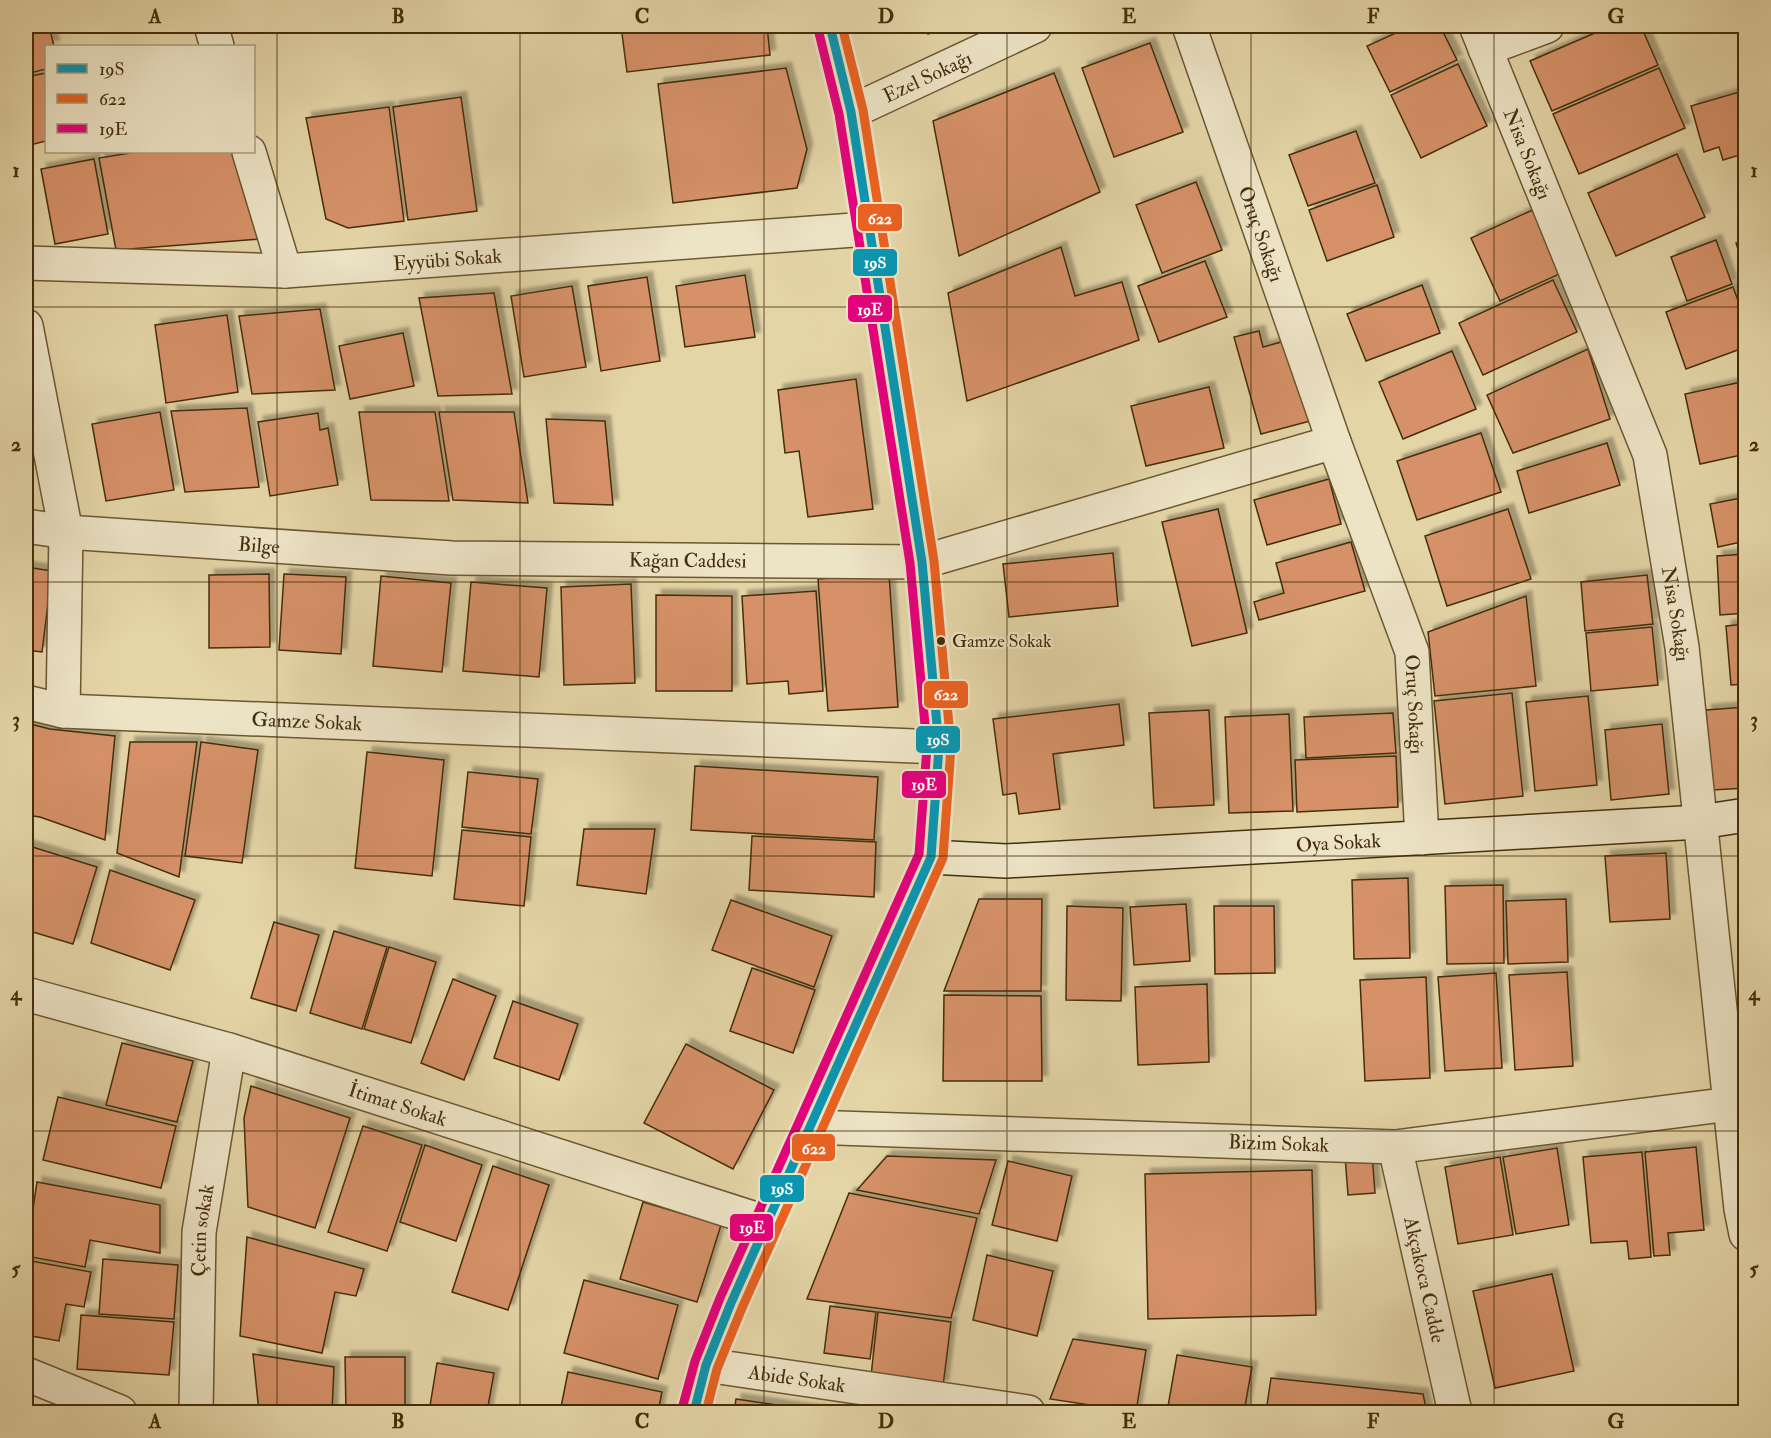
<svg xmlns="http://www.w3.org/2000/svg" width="1771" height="1438" font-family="'IM FELL Double Pica',serif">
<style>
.building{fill:#d69167;stroke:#442d0a;stroke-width:1.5;filter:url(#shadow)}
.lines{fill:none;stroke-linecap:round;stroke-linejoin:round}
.street-casing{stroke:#6c5731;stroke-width:36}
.secondary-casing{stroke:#442d0a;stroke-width:36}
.street{stroke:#ede4c6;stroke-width:33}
.secondary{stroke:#ede4c6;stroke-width:33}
.bus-1-casing{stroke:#ede4c6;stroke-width:14}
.bus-2-casing{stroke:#ede4c6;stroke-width:14}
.bus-3-casing{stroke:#ede4c6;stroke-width:14}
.bus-1{stroke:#0a96b1;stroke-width:9}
.bus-2{stroke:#e96221;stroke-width:9}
.bus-3{stroke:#e5007d;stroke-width:9}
.grid{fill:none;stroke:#442d0a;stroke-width:1.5;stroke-opacity:0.55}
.bus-dot{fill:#442d0a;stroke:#ede4c6;stroke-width:2}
.labels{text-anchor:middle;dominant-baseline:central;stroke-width:4.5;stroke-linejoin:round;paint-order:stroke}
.bus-label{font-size:18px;fill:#442d0a;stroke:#ede4c6;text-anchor:start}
.street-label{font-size:20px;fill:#442d0a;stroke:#ede4c6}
.line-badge{stroke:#ede4c6;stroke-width:2}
.badge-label{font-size:16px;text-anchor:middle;font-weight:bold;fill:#fff}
.neatline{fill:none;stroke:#442d0a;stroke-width:2}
.grid-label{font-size:20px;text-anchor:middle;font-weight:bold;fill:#442d0a}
</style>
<defs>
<filter id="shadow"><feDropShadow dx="5.5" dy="-5.5" stdDeviation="1.5" flood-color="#0004"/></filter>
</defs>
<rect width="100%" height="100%" fill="#e4d5a7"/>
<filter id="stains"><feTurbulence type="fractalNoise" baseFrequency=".00333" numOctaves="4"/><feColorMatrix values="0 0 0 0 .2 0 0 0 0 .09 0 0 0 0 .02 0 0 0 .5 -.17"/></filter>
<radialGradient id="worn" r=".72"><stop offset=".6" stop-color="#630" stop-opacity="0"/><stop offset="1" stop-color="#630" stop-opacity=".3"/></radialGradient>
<g class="building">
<polygon points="26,26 49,26 54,46 46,46 46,69 26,74"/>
<polygon points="621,26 767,26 770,55 627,72"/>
<polygon points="926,26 950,26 928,34"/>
<polygon points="1411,26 1440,26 1457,60 1390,92 1367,46"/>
<polygon points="1611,26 1641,26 1658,65 1552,111 1530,61"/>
<polygon points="1150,43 1183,132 1114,157 1082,68"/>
<polygon points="1458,64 1487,126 1421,158 1391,95"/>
<polygon points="786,68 807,149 797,188 673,203 658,84"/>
<polygon points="1659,68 1685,128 1579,174 1553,114"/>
<polygon points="46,73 46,141 26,146 26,77"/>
<polygon points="1054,73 1100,192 959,256 933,121"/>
<polygon points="1746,90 1746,153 1723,160 1719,147 1704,152 1691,106"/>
<polygon points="461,97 477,211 408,220 393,107"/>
<polygon points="389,107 404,221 348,228 326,219 306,118"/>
<polygon points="1356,131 1375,183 1308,206 1289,155"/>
<polygon points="136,152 238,152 261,239 116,250 99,158"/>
<polygon points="1677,154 1705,217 1616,256 1588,193"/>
<polygon points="94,159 108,234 55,244 41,169"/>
<polygon points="1196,182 1222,250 1162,273 1136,205"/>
<polygon points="1377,185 1394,237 1327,261 1309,210"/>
<polygon points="1537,208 1566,271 1500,301 1471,238"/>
<polygon points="1716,240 1732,284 1687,301 1671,257"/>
<polygon points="1746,240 1746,274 1736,243"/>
<polygon points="1061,247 1075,296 1122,282 1139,340 967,401 948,293"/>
<polygon points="1205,261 1227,317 1159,342 1138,286"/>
<polygon points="745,275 755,337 685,347 676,286"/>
<polygon points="647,277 660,361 601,371 588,286"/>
<polygon points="1553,280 1577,332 1483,375 1459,323"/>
<polygon points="1422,285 1440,333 1366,361 1347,314"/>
<polygon points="572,286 586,367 524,377 511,296"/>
<polygon points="1733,287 1746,322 1746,347 1686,369 1666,312"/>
<polygon points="494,293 512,394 438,396 419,298"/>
<polygon points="320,309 335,390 252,394 239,316"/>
<polygon points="227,315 238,392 166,403 155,325"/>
<polygon points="1259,331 1263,347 1292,339 1314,420 1261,434 1234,337"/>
<polygon points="403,333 414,386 350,399 339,346"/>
<polygon points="1588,349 1610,419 1513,453 1487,395"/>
<polygon points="1452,351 1476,409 1403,439 1379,382"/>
<polygon points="856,379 873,509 808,517 799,451 785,453 778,390"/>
<polygon points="1746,381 1746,454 1700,464 1685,394"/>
<polygon points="1209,387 1224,448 1146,466 1131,406"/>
<polygon points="247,408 259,487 185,492 171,411"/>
<polygon points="160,412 174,490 106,501 92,424"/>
<polygon points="359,412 435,412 449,501 371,500"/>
<polygon points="439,412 514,412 528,503 453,500"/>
<polygon points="318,413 320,430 328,428 338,485 270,496 258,422"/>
<polygon points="546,419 605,421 613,505 554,503"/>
<polygon points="1481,433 1501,492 1417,520 1397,461"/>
<polygon points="1607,443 1620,485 1529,513 1517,471"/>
<polygon points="1329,479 1341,524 1267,545 1254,500"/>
<polygon points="1746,497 1746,541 1718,547 1710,504"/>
<polygon points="1218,509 1247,633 1192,646 1162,522"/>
<polygon points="1508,509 1531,579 1447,606 1425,536"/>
<polygon points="1351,542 1365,591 1259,620 1254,602 1284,593 1276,563"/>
<polygon points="1113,553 1118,606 1009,617 1003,564"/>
<polygon points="1746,554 1746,613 1720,615 1717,556"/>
<polygon points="26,567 52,571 42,652 26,650"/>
<polygon points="269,574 270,647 209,648 209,575"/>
<polygon points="284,574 346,577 341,654 279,650"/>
<polygon points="889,574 898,707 828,711 818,579"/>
<polygon points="1647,575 1653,624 1585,631 1581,582"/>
<polygon points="381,576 451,583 442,672 373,666"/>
<polygon points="471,582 547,588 539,677 463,671"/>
<polygon points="631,584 635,683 564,685 561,587"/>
<polygon points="816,591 823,691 789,694 788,681 747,684 742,596"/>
<polygon points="656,595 732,596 732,691 656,691"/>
<polygon points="1526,596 1536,686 1435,696 1428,632"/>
<polygon points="1746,624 1746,684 1731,685 1726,626"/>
<polygon points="1652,627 1658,685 1591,691 1586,633"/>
<polygon points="1512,693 1523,796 1445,804 1434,701"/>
<polygon points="1588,696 1597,785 1535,791 1526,702"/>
<polygon points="1119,704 1124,745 1053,754 1060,809 1019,814 1016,793 1003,795 993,719"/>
<polygon points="1746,707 1746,788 1712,790 1706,710"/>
<polygon points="1209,710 1214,805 1154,808 1149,713"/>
<polygon points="1393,713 1396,753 1306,758 1304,717"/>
<polygon points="1289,714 1293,811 1229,813 1225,717"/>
<polygon points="26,723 50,729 115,736 105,840 40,817 26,815"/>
<polygon points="1662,724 1669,794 1611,800 1605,730"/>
<polygon points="130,742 197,742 179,877 117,853"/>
<polygon points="201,742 258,750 242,863 185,856"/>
<polygon points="367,752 444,760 432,876 355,868"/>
<polygon points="1396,756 1398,807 1297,812 1295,760"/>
<polygon points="695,766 878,777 874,840 691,830"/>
<polygon points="468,772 538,779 531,834 462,827"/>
<polygon points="584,829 655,829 646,894 577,885"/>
<polygon points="462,830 531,837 524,906 454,899"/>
<polygon points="752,836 876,842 874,897 749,890"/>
<polygon points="26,845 97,867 73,944 26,930"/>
<polygon points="1666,853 1670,919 1610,922 1605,856"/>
<polygon points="110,870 195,900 170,970 91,943"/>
<polygon points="1408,878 1410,958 1354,959 1352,880"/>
<polygon points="1503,885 1504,963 1447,964 1445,886"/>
<polygon points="979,899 1042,899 1041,991 944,991"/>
<polygon points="1566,899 1568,962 1508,964 1506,901"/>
<polygon points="731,900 832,936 814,987 712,950"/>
<polygon points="1186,904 1190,961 1134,965 1130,907"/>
<polygon points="1067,906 1123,908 1121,1001 1066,1000"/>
<polygon points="1214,906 1274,906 1275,973 1215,974"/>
<polygon points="274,922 319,935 296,1011 251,998"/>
<polygon points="334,931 387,947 362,1029 310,1013"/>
<polygon points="389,947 436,962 411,1043 364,1029"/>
<polygon points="752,968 815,990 793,1053 730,1031"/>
<polygon points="1567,972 1573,1066 1515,1070 1509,975"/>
<polygon points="1496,973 1502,1068 1445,1071 1438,977"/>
<polygon points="1426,977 1430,1078 1365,1081 1360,980"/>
<polygon points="453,979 496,996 464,1080 421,1063"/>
<polygon points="1207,984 1209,1062 1138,1065 1135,987"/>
<polygon points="944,995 1041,996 1042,1081 943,1081"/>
<polygon points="513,1001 578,1024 559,1080 494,1058"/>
<polygon points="122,1043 193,1061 177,1122 106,1105"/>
<polygon points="686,1044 774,1090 733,1169 644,1123"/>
<polygon points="251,1086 350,1118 315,1228 248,1207 244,1118"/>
<polygon points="58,1097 176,1126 161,1188 43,1160"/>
<polygon points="363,1126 422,1145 387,1251 328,1232"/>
<polygon points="425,1145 482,1165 456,1241 400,1222"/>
<polygon points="1696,1147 1704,1230 1668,1233 1670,1255 1654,1256 1645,1152"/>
<polygon points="1557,1148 1569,1225 1516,1234 1503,1157"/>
<polygon points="1642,1152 1651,1257 1629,1259 1627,1241 1591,1243 1583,1157"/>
<polygon points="1372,1154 1375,1193 1348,1195 1345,1156"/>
<polygon points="887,1156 996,1160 979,1214 857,1190"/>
<polygon points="1500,1157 1513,1235 1458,1244 1445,1167"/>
<polygon points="1008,1161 1072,1176 1057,1241 992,1225"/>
<polygon points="493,1166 549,1185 508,1310 452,1292"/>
<polygon points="1312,1170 1316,1315 1148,1319 1145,1174"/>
<polygon points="37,1182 160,1205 160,1253 90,1240 85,1267 26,1256"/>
<polygon points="849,1193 977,1218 951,1318 807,1299"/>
<polygon points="643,1202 721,1225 697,1302 620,1279"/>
<polygon points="247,1237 364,1269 356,1296 335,1292 322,1353 240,1336"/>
<polygon points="987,1255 1053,1271 1037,1336 973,1320"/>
<polygon points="103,1259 178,1265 174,1319 99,1314"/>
<polygon points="26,1260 91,1272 84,1307 66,1304 59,1341 26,1335"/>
<polygon points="1552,1274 1574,1371 1495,1388 1473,1291"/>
<polygon points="584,1280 678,1305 658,1379 564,1353"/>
<polygon points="830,1306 876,1312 870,1359 824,1353"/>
<polygon points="878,1312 951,1322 943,1386 871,1376"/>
<polygon points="81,1315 174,1322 169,1375 77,1369"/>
<polygon points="1073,1339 1146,1350 1136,1412 1050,1399"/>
<polygon points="253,1354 334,1367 332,1412 259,1412"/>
<polygon points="1177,1355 1252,1367 1244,1412 1167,1412"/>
<polygon points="345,1357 405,1357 405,1412 346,1412"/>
<polygon points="437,1363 494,1373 487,1412 429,1412"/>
<polygon points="568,1372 662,1392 658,1412 560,1412"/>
<polygon points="1271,1378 1423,1394 1427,1412 1266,1412"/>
<polygon points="736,1399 824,1412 734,1412"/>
</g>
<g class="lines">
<g class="street-casing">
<g id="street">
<polyline points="211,26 217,46"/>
<path id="s1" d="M1189,26l145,416 78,210 10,186"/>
<path id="s2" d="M1476,26l174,429 32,192 59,562 5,25"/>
<polyline points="1485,49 1547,26"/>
<path id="s3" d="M851,112l184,-86"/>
<polyline points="249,152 285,271"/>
<path id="s4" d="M26,263l259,8 583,-42"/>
<path id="s5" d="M26,326l40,206 -3,179 876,36"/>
<path id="s6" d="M26,526l40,6 386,26 470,4 412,-120"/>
<polyline points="26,702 63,711"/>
<path id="s7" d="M26,994l203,56 539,173"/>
<path id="s8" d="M809,1127l586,20 351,-45"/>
<path id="s9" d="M1395,1147l60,265"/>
<path id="s10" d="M706,1365l322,47"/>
<polyline points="26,1374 120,1412"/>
<path id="s11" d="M196,1412l3,-180 30,-182"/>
</g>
</g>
<g class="secondary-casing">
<g id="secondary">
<path id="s12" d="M931,857l75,4 694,-39 46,-7"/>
<polyline points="694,1412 706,1365 731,1303 931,857 939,747 922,562 851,112 830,26"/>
</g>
</g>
<use href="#street" class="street"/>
<use href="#secondary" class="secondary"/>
<g class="bus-1-casing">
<polyline id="bus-1" points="694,1412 706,1365 731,1303 931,857 939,747 922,562 851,112 830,26"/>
</g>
<g class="bus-2-casing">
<polyline id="bus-2" points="706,1412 717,1369 742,1308 943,858 951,747 934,561 863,110 842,26"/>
</g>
<g class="bus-3-casing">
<polyline id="bus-3" points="682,1409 695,1361 720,1298 919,854 927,747 910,563 839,114 818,29"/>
</g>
<use href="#bus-1" class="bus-1"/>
<use href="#bus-2" class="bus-2"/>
<use href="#bus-3" class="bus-3"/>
</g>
<path class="grid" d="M277,26v1386M520,26v1386M764,26v1386M1007,26v1386M1251,26v1386M1494,26v1386M26,307h1720M26,582h1720M26,856h1720M26,1131h1720"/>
<circle class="bus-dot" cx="941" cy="641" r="5"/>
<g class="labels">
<g class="bus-label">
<text x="952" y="641">Gamze Sokak</text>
</g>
<g class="street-label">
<text stroke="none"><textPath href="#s3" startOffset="84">Ezel Sokağı</textPath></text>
<text stroke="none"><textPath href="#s2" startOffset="138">Nisa Sokağı</textPath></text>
<text stroke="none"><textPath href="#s1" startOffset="220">Oruç Sokağı</textPath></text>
<text stroke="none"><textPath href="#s4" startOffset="422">Eyyübi Sokak</textPath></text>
<text stroke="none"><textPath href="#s6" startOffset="234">Bilge</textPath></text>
<text stroke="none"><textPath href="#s6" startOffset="663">Kağan Caddesi</textPath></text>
<text stroke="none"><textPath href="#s2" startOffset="624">Nisa Sokağı</textPath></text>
<text stroke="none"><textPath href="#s1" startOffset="717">Oruç Sokağı</textPath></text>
<text stroke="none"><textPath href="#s5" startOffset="633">Gamze Sokak</textPath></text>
<text stroke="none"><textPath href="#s12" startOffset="408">Oya Sokak</textPath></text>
<text stroke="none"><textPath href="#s7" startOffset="388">İtimat Sokak</textPath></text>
<text stroke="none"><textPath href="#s8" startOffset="470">Bizim Sokak</textPath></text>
<text stroke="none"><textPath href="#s11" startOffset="182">Çetin sokak</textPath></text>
<text stroke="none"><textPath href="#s9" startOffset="136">Akçakoca Cadde</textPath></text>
<text stroke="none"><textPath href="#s10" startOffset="92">Abide Sokak</textPath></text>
</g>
</g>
<g class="line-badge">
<rect x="857" y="203" width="46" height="29" rx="6" fill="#e96221"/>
<rect x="852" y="248" width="46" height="29" rx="6" fill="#0a96b1"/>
<rect x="847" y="294" width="46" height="29" rx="6" fill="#e5007d"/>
<rect x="923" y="680" width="46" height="29" rx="6" fill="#e96221"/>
<rect x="915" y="725" width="46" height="29" rx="6" fill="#0a96b1"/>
<rect x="901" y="770" width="46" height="29" rx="6" fill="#e5007d"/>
<rect x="791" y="1133" width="45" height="29" rx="6" fill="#e96221"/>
<rect x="759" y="1174" width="46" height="29" rx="6" fill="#0a96b1"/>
<rect x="729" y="1213" width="45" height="29" rx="6" fill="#e5007d"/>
</g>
<g class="badge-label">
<text x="880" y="224">622</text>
<text x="875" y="268">19S</text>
<text x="870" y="315">19E</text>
<text x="946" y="700">622</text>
<text x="938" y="745">19S</text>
<text x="924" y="790">19E</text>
<text x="814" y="1154">622</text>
<text x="782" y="1194">19S</text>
<text x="752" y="1233">19E</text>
</g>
<rect width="1771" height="1438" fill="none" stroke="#e4d5a7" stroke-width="66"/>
<rect x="45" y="45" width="210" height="108" fill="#ede4c6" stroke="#a99b7b" stroke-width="1.5"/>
<rect x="57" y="64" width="30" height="9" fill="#0a96b1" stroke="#a99b7b" stroke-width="1.5"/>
<text x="99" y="75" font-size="18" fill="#442d0a">19S</text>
<rect x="57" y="94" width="30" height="9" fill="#e96221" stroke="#a99b7b" stroke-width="1.5"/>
<text x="99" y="105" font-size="18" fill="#442d0a">622</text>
<rect x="57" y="124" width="30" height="9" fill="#e5007d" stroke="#a99b7b" stroke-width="1.5"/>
<text x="99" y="135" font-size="18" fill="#442d0a">19E</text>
<rect x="33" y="33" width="1705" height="1372" class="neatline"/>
<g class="grid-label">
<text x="155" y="23">A</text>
<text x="398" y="23">B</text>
<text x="642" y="23">C</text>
<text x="886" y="23">D</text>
<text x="1129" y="23">E</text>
<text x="1373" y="23">F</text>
<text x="1616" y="23">G</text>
<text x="16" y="177">1</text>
<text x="1754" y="177">1</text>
<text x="16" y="451">2</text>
<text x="1754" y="451">2</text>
<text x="16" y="726">3</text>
<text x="1754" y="726">3</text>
<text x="16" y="1000">4</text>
<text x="1754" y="1000">4</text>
<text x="16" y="1275">5</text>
<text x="1754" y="1275">5</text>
<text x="155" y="1428">A</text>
<text x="398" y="1428">B</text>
<text x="642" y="1428">C</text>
<text x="886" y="1428">D</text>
<text x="1129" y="1428">E</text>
<text x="1373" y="1428">F</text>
<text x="1616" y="1428">G</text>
</g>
<rect width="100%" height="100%" filter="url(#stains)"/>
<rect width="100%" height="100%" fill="url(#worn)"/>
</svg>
